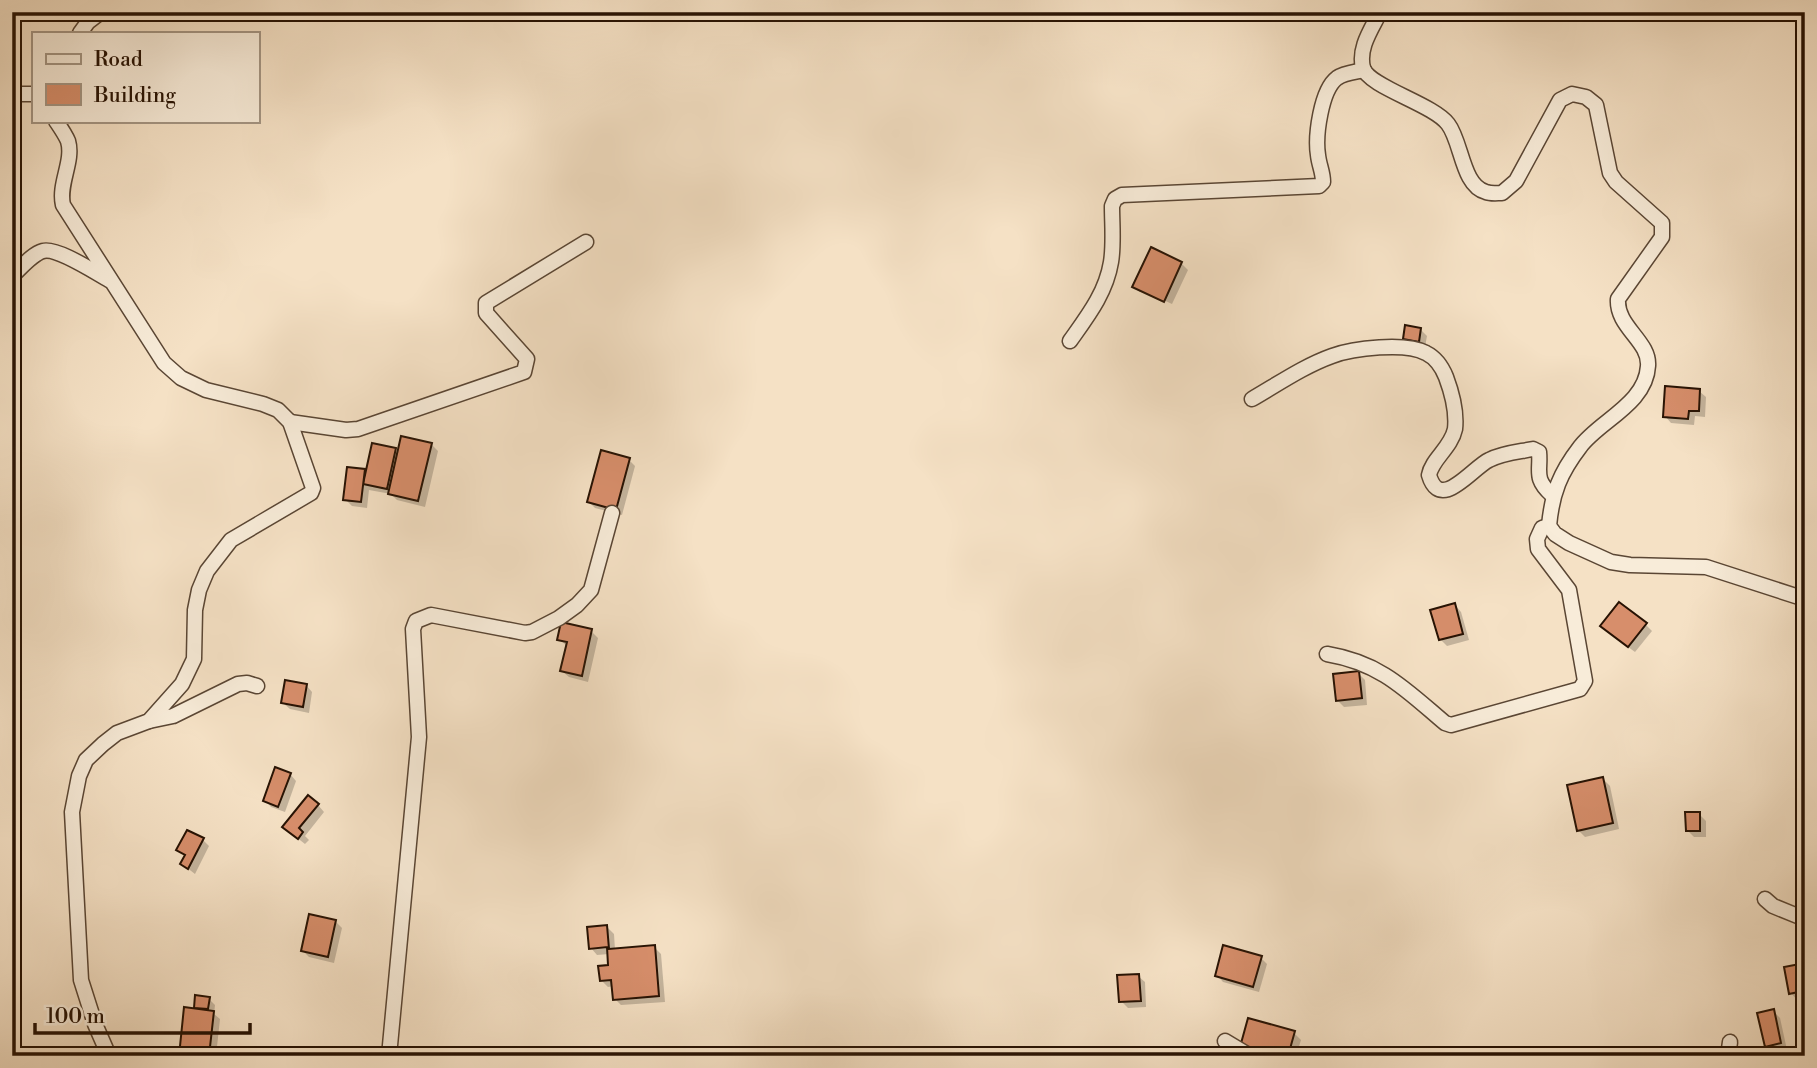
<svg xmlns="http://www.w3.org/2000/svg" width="1817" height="1068" font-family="'Libre Bodoni',serif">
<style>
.shadow{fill:#0003}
.building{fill:#d78e6b;stroke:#271203;stroke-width:2}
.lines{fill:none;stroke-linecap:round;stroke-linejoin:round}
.minor-casing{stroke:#5a4634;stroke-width:17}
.minor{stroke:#f8ecd9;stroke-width:14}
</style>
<rect width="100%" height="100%" fill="#f5e1c5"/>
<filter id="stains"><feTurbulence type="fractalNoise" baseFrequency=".00286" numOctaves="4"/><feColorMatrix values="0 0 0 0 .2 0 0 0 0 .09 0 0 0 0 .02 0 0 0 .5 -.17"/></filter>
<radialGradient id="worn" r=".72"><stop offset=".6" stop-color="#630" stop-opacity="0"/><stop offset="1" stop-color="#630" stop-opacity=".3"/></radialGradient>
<g class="shadow">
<polygon points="1181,263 1188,270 1172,304 1140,289 1140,292 1134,287"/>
<polygon points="1421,330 1427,336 1425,347 1412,345 1405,338"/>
<polygon points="1699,391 1706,397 1705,417 1695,416 1694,425 1671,423 1665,416"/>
<polygon points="431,444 438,451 425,507 397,500 391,494 369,490 367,508 352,506 345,499 364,471 367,474 395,450 399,454"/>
<polygon points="629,460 635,466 622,515 595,508 589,502"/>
<polygon points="1455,605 1461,612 1469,640 1447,646 1440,639"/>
<polygon points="1645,624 1652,631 1635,652 1609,633"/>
<polygon points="591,631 598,638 588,682 569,677 562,671 568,647 559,639"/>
<polygon points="1358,673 1365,680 1367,705 1344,707 1337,700"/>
<polygon points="306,685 312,692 309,713 290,709 283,703"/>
<polygon points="290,774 296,781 285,812 271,807 265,800"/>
<polygon points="1603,779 1610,786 1619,829 1585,837 1578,830"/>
<polygon points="318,805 324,812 305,836 309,840 305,844 291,833"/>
<polygon points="1699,814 1706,821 1706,837 1694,837 1687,830"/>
<polygon points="203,840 209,846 195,874 182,864 186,857 178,850"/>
<polygon points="335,921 342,928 334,963 309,957 303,951"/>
<polygon points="607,927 614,934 615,950 654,947 661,954 665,1002 621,1005 615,999 614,986 608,987 601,980 610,967 609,954 597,955 591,948"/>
<polygon points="1261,958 1267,964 1259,992 1223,982 1217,975"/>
<polygon points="1805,964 1805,998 1797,1000 1791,993"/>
<polygon points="1138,976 1145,982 1146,1007 1128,1008 1121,1001"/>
<polygon points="197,997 209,999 215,1005 214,1014 220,1019 216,1056 180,1056 195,1010"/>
<polygon points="1773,1011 1780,1018 1787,1050 1773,1053 1766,1046"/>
<polygon points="1294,1033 1301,1040 1296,1056 1258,1056 1249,1053"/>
</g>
<g class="building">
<polygon points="1151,247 1182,262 1164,302 1132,287"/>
<polygon points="1405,325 1421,328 1419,342 1403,339"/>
<polygon points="1665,386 1700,389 1699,411 1689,411 1688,419 1663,417"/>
<polygon points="401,436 432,443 418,501 388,494"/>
<polygon points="372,443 396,448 387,489 363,484"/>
<polygon points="601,450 630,458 616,510 587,502"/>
<polygon points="347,467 365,469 361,502 343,500"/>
<polygon points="1619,602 1647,623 1628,647 1600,626"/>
<polygon points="1455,603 1463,634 1439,640 1430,610"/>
<polygon points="561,622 592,629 582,676 560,671 567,642 557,640"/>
<polygon points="1359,671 1362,698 1336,701 1333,674"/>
<polygon points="285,680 307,684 303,707 281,703"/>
<polygon points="275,767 291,773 278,807 263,801"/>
<polygon points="1603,777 1613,823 1577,831 1567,785"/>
<polygon points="308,795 319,804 299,828 303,832 298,839 282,827"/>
<polygon points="1685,812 1700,812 1700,831 1686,831"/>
<polygon points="187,830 204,838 188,869 180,864 185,855 176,850"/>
<polygon points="309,914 336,920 328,957 301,951"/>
<polygon points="607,925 609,949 655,945 659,996 613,1000 611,980 600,981 598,966 608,965 607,947 589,949 587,927"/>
<polygon points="1223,945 1262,956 1253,987 1215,976"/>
<polygon points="1805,963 1805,977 1800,978 1803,991 1789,994 1784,967"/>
<polygon points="1139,974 1141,1001 1119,1002 1117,975"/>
<polygon points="195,995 210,997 208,1009 194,1008"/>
<polygon points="184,1007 214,1011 209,1056 179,1056"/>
<polygon points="1774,1009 1781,1043 1765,1047 1757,1013"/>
<polygon points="1248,1018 1295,1031 1288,1056 1272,1056 1240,1047"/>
</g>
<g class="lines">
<g class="minor-casing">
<g id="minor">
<path d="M1380,12c-9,18 -22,36 -17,56 6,19 70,36 85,56 14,18 14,62 38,68 5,2 11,1 16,1l14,-12 44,-81 12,-6 14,3 10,8 14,68 6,9 46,41v14l-44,62c-2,28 32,42 30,67 -2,38 -49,55 -68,81 -20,26 -28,46 -31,79l6,8 14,9 42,19 19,3 76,2 99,32"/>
<polyline points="80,33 88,22 101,12"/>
<polyline points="12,94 33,94"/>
<path d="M56,121c4,6 9,13 12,20 6,20 -10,43 -5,64l101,158 17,15 25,12 57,14 15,6 12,12 23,66 -2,5 -80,47 -24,31 -8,19 -4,20 -1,49 -12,25 -33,37 -32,12 -14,11 -17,16 -7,16 -7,36 9,168 14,44 14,32"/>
<path d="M12,276c9,-8 20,-22 31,-25 14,-4 53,22 66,29"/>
<path d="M1070,341c17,-24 36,-48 41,-79 3,-18 1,-38 1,-56l3,-7 7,-4 197,-9 4,-4c0,-10 -4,-17 -5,-27 -3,-19 3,-65 19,-77 7,-5 19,-6 27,-8"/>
<path d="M1252,399c26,-15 52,-33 80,-43 21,-8 74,-14 94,-3 10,5 16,14 20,24 6,16 11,34 9,52 -4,19 -23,30 -26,46 11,38 43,-7 60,-15 14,-7 29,-8 44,-11l6,3c2,19 -6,26 13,43"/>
<polyline points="290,422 346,430 358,429 524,372 527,359 486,313 486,303 586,242"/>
<path d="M1327,654c54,9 79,36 118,69l6,2 129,-36 5,-8 -16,-91 -31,-41 -1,-10 5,-11 7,-2"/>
<polyline points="149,721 173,716 238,684 247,683 257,686"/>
<polyline points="1765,899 1773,906 1805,919"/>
<polyline points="1225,1041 1250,1056"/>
<polyline points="389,1056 419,737 413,629 416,621 431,615 525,633 532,632 559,618 577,605 591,590 612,513"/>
<polyline points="1728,1056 1730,1042"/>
</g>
</g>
<use href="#minor" class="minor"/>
</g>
<rect width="1817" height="1068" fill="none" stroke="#f5e1c5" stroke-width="42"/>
<rect x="14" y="14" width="1789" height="1040" fill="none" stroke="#271203" stroke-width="3.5"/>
<rect x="21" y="21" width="1775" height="1026" fill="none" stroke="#271203" stroke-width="2"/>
<rect x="32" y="32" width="228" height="91" fill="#f8ecd9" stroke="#a49583" stroke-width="2"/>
<rect x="46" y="54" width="35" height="10" fill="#f8ecd9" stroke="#a49583" stroke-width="2"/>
<text x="94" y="66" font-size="21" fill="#271203">Road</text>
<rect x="46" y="84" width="35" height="21" fill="#d78e6b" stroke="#a49583" stroke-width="2"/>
<text x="94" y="102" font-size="21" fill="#271203">Building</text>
<path d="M35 1023v10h215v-10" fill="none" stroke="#271203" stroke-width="3.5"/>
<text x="46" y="1023" font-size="21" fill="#271203" stroke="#f8ecd9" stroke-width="5" paint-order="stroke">100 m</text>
<rect width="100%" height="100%" filter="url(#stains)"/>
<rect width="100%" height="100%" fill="url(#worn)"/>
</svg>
